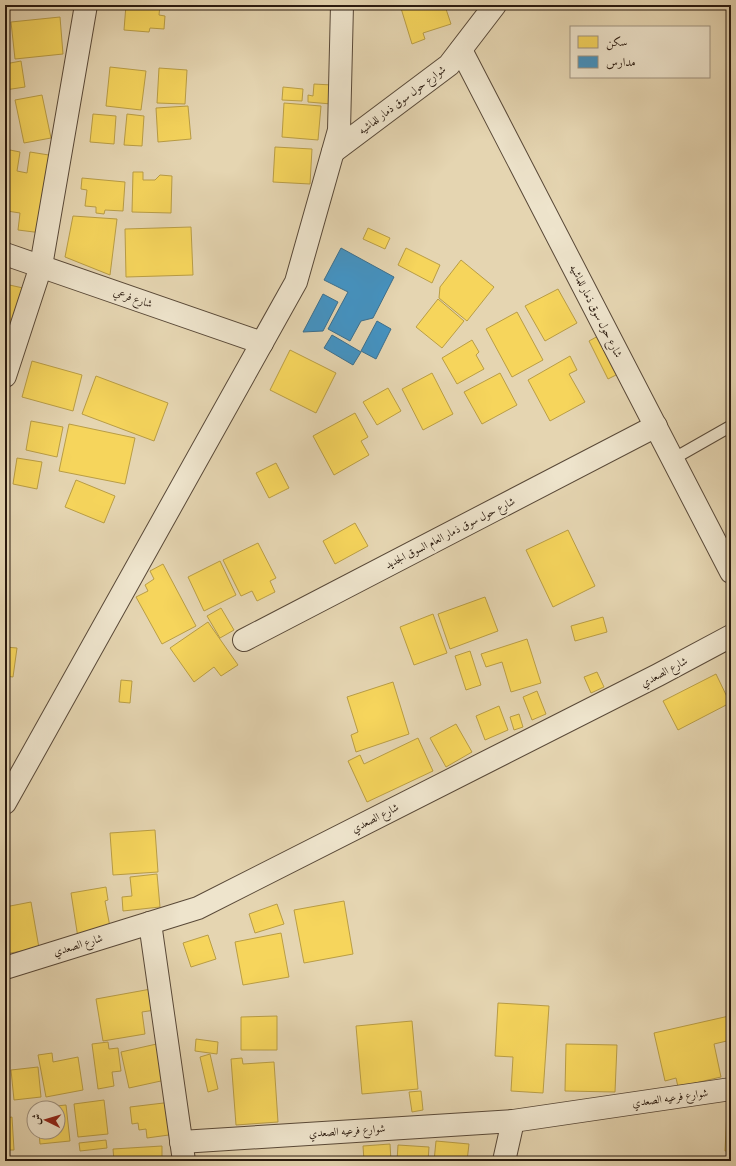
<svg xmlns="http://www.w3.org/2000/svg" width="736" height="1166" font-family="'IM FELL Great Primer',Amiri,serif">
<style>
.homes{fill:#f6d55c;stroke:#b99d45}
.schools{fill:#4393c3;stroke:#3c6f8d}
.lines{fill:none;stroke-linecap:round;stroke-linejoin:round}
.lane-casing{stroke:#594938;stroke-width:13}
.street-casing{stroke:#594938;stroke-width:24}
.lane{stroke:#eee4cc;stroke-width:11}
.street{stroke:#eee4cc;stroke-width:22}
.labels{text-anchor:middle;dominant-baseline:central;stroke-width:4;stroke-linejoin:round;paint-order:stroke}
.street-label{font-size:11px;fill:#2a1a0f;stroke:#eee4cc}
</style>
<rect width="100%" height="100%" fill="#e5d5b1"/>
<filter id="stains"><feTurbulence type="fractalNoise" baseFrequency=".005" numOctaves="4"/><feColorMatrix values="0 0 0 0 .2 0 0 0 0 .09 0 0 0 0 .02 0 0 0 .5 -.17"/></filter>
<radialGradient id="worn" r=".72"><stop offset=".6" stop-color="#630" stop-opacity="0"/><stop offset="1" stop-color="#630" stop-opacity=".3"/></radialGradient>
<g class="homes">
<polygon points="126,5 160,5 159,15 165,16 164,29 150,28 149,32 124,30"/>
<polygon points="400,5 440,5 440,7 445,6 451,24 423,33 425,39 412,44"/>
<polygon points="60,17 63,54 15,59 11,22"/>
<polygon points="21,61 25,87 5,90 5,64"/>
<polygon points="110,67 146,71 141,110 106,106"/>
<polygon points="159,68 187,70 185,104 157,103"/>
<polygon points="314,84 332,85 331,104 308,102 308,95 313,96"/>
<polygon points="283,87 303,89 302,101 282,100"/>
<polygon points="42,95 51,138 24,143 15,100"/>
<polygon points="284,103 321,106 318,140 282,137"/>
<polygon points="188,106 191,139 158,142 156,108"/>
<polygon points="93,114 116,116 114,144 90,142"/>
<polygon points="127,114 144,116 142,146 124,145"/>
<polygon points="275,147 312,149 310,184 273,182"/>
<polygon points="5,149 20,152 17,171 27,173 30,152 55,156 42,233 18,230 20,213 7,211 5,226"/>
<polygon points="133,172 143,172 143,180 155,180 160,175 172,176 171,213 132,212"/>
<polygon points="82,178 125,182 123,211 105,210 104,214 96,213 96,207 85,206 87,190 81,189"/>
<polygon points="73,216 117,219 110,275 65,257"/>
<polygon points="191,227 193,275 126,277 125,229"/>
<polygon points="368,228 390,238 385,249 363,239"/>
<polygon points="406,248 440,265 432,283 398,265"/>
<polygon points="461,260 494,287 467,321 439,298 440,287"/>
<polygon points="5,284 23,288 13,334 5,332"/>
<polygon points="558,289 577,323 545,341 525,306"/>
<polygon points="438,299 464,321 442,348 416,327"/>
<polygon points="517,312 543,360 512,377 486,329"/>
<polygon points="602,334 622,372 608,379 589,341"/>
<polygon points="472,340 479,352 476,355 484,369 457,384 442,358"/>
<polygon points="290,350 336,373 316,413 270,390"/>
<polygon points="570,356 577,370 569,374 585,402 550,421 528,380"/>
<polygon points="32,361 82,375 73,411 22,397"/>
<polygon points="432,373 453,414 423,430 402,389"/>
<polygon points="500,373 517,405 482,424 464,392"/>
<polygon points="96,376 168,403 154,441 82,414"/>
<polygon points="388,388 401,411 377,425 363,402"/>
<polygon points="355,413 368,437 361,441 369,455 334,475 313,436"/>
<polygon points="31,421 63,427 57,457 26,450"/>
<polygon points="69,424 135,438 125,484 59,471"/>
<polygon points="17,458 42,462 37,489 13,484"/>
<polygon points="276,463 289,488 269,498 256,473"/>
<polygon points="76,480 115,496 104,523 65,507"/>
<polygon points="355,523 368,546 335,564 323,541"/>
<polygon points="568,530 595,586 553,607 526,550"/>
<polygon points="258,543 276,578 270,581 275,592 257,601 252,591 241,596 223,560"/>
<polygon points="220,561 236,595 204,611 188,577"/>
<polygon points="163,564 196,626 162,644 136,597 148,591 145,585 154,579 150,571"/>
<polygon points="485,597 498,631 450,649 438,614"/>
<polygon points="221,608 234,630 220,638 207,616"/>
<polygon points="433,614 447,653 414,665 400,627"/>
<polygon points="603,617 607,632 575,641 571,626"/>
<polygon points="208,622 238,665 221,676 214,667 194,682 170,648"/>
<polygon points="527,639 541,683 511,692 502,662 486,667 481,654"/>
<polygon points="5,647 17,648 13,677 5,676"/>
<polygon points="470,651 481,685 466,690 455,656"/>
<polygon points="597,672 604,687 591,693 584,677"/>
<polygon points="716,674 730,703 678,730 663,701"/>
<polygon points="121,680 132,681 130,703 119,702"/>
<polygon points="393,682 409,734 356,752 351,735 358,732 347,697"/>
<polygon points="537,691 546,714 532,720 523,697"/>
<polygon points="499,706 508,730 485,740 476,716"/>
<polygon points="519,714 523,727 514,730 510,717"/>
<polygon points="456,724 472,752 446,767 430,738"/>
<polygon points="418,738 433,771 367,802 348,761 360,755 364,764"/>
<polygon points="155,830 158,872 113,875 110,833"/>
<polygon points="157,874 160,907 123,911 122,897 132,896 130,877"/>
<polygon points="106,887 108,900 105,901 111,932 78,938 71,893"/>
<polygon points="344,901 353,954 304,963 294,910"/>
<polygon points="31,902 39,948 5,954 5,907"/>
<polygon points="277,904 284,924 255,933 249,914"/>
<polygon points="281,933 289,977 243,985 235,942"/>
<polygon points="208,935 216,959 191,967 183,943"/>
<polygon points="151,989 155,1010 142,1012 145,1034 103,1041 96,999"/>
<polygon points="498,1003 549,1006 543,1093 511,1091 513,1057 495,1056"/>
<polygon points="277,1016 277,1050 241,1050 241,1017"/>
<polygon points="729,1016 731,1040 714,1044 721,1077 678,1087 676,1078 665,1081 654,1033"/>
<polygon points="412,1021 418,1089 362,1094 356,1026"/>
<polygon points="196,1039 218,1042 217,1054 195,1051"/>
<polygon points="108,1042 109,1049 118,1048 121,1071 112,1072 114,1086 98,1089 92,1044"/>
<polygon points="161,1043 170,1079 129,1088 121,1052"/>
<polygon points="566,1044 617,1045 615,1092 565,1091"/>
<polygon points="52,1053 53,1062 78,1057 83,1090 46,1097 38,1055"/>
<polygon points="210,1054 218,1089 208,1092 200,1057"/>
<polygon points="242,1058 243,1064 274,1062 278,1122 236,1125 231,1059"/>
<polygon points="38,1067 41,1097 14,1100 11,1070"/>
<polygon points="421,1091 423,1110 412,1112 409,1092"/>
<polygon points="104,1100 108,1134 78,1137 74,1104"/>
<polygon points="172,1102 176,1134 147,1138 146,1129 139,1130 138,1123 132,1124 130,1107"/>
<polygon points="66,1105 70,1141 40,1144 39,1132 58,1132 58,1108 37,1108"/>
<polygon points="727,1110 731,1110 731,1151 725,1151"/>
<polygon points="12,1117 14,1150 5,1150 5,1118"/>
<polygon points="106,1140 107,1148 80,1151 79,1143"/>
<polygon points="436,1141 469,1144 467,1161 447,1161 448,1159 442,1158 442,1161 434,1161"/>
<polygon points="390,1144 391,1161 364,1161 363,1146"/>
<polygon points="398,1145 429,1147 428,1161 397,1161"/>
<polygon points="162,1146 162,1160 114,1161 113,1149"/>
</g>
<g class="schools">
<polygon points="341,248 394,277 373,318 361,321 350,341 328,329 348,292 324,280"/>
<polygon points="323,294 338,302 323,331 303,332"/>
<polygon points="377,321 391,329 376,359 361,351"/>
<polygon points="332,335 361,352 353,365 324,348"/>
</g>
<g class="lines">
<g class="lane-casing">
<polyline id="lane" points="673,459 731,426"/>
</g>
<g class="street-casing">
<g id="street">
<polyline points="461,50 731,572"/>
<polyline points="333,152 449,65 495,5"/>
<polyline points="5,254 262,343"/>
<polyline points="5,376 41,266 86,5"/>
<polyline points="244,640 656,426"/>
<polyline points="5,803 296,282 339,130 342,5"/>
<polyline points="150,923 184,1161"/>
<polyline points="5,968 198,908 658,675 731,636"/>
<polyline points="181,1142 513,1121 731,1089"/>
<polyline points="504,1161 513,1121"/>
</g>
</g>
<use href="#lane" class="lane"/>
<use href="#street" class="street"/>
</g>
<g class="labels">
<g class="street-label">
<text transform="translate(402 100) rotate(-37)">شوارع حول سوق ذمار للماشيه</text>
<text transform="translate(133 298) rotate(19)">شارع فرعي</text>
<text transform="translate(596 311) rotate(63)">شارع حول سوق ذمار للماشيه</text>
<text transform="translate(450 533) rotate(-27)">شارع حول سوق ذمار العام السوق الجديد</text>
<text transform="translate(664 672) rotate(-28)">شارع الصعدي</text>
<text transform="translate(375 818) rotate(-27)">شارع الصعدي</text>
<text transform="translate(78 945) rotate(-17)">شارع الصعدي</text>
<text transform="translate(670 1098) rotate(-8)">شوارع فرعيه الصعدي</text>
<text transform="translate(347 1131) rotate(-4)">شوارع فرعيه الصعدي</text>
</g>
</g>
<rect width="736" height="1166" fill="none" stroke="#e5d5b1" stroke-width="20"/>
<rect x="6" y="6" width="724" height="1154" fill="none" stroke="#2a1a0f" stroke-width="2"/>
<rect x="10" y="10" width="716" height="1146" fill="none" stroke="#2a1a0f"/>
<rect x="570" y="26" width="140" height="52" fill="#eee4cc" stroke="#a09380"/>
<rect x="578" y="36" width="20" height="12" fill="#f6d55c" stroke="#a09380"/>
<text x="606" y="46" font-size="12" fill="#2a1a0f">سكن</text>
<rect x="578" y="56" width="20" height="12" fill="#4393c3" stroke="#a09380"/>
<text x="606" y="66" font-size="12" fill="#2a1a0f">مدارس</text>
<g transform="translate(46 1120) rotate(275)"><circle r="19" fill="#eee4cc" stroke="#a09380"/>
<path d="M0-3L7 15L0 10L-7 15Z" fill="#8f2418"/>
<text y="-6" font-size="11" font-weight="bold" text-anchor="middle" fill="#2a1a0f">ش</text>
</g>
<rect width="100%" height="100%" filter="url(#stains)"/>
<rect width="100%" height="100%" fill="url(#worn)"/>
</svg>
